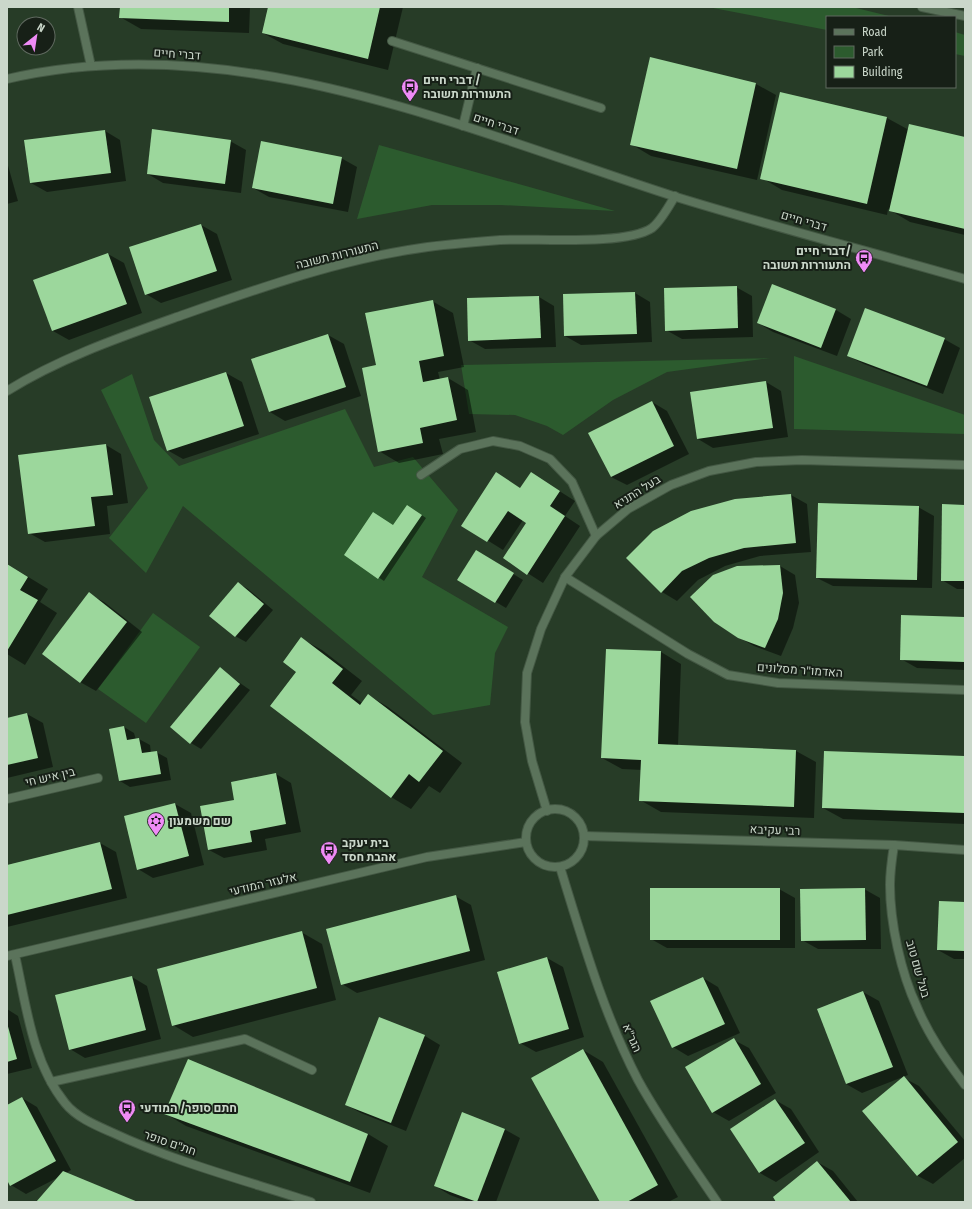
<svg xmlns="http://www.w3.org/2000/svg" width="972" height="1209" font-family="'Fira Sans Condensed',Heebo,sans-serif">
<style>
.green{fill:#2c5b2e}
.shadow{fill:#0007}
.building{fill:#9cd79c}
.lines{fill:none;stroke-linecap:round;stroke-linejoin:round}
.service-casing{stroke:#445844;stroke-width:10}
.minor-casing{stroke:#445844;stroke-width:10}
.tertiary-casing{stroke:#445844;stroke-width:10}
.service{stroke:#5b735b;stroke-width:8}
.minor{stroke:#5b735b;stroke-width:8}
.tertiary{stroke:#5b735b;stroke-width:8}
.labels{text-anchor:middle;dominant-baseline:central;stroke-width:4;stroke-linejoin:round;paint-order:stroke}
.street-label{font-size:12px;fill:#cad7ca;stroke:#172017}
.poi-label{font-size:12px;font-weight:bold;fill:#cad7ca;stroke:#172017;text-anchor:start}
</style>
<rect width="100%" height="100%" fill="#273c27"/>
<g class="green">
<polygon points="708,7 852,7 893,17 827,17 827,30"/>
<polygon points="955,32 965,35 965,56 955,54"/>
<polygon points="379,145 615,211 501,205 432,205 357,219"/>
<polygon points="794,356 965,415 965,434 794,429"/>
<polygon points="770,358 667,372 613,400 563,435 547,426 515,415 469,414 461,365"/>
<polygon points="132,374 154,440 179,466 345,409 374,467 413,457 458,510 422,577 508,627 495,653 490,705 433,715 183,506 146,573 109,538 148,488 101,390"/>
<polygon points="153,613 200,647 146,723 98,689"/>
</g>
<g class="shadow">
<polygon points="121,7 250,7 249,33 141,29 120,17"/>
<polygon points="269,7 403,7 388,70 283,44 263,33"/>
<polygon points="650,58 756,84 776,95 757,180 651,156 631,144"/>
<polygon points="781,93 887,118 909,130 965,138 965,235 910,222 888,209 887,215 782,190 762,178"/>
<polygon points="105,131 120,140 126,181 47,192 31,183"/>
<polygon points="230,141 246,150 241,193 163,183 148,174"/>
<polygon points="341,158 357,167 348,212 269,197 253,188"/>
<polygon points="7,162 18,201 7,204"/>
<polygon points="201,225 217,234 232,280 161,303 146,294 130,248"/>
<polygon points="108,254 124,263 142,313 69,340 53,331"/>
<polygon points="772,286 836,310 851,319 837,356 773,332 758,323"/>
<polygon points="736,287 752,296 753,337 682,339 666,330"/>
<polygon points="635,293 650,302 652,342 581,345 565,336"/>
<polygon points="539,297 554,306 556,347 485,349 469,340"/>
<polygon points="432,301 453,313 464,367 438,372 440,380 448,378 468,390 476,432 439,439 443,454 399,463 379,451"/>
<polygon points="328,335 344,344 361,396 285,421 270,412"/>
<polygon points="944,339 960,348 943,394 864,364 848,356"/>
<polygon points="226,373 242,382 259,434 183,459 167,450"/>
<polygon points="766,382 781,391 788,437 713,448 698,439"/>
<polygon points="652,402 667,411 689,454 627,485 611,477"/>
<polygon points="106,445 121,454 128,503 107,506 110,534 45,542 29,533"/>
<polygon points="531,473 575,501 565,516 580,526 543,583 504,558 527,522 523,520 503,550 463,525 521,489"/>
<polygon points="791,495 807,504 811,552 760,556 725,566 698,580 677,601 662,592 736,500"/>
<polygon points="965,506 965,589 957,589 942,580"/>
<polygon points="918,507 934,516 932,588 833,586 817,578"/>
<polygon points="413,509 426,518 384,581 345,555 394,526"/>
<polygon points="487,558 523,580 506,608 459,580"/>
<polygon points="7,564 48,589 40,602 57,613 25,665 7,654"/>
<polygon points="780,566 795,575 799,603 793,628 781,656 754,646 738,637"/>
<polygon points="238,583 248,589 273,610 246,642 235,636"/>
<polygon points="89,594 104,602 142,632 96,691 80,682"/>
<polygon points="965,618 965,670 917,668 901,659"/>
<polygon points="302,639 322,650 362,681 351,695 362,703 368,695 388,707 462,763 440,793 429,786 411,809 391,797 298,672"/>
<polygon points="607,650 661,652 681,664 678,746 796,751 816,762 814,818 661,812 640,800 642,770 622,769 602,758"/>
<polygon points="220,669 250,690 201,749 191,743 171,727"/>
<polygon points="27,714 43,723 53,767 7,778 7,719"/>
<polygon points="124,727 134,733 136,740 139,739 150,745 151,753 156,752 167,758 171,780 130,787 120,781"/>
<polygon points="965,757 965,824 843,819 823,808"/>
<polygon points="276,774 291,783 301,832 265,839 267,850 224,858 209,850 235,800"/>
<polygon points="175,804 191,813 204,865 153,878 138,869"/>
<polygon points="100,843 116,852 127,898 7,927 7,866"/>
<polygon points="779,889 795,898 795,948 667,948 651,939"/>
<polygon points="864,889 880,898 881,949 818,949 802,940"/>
<polygon points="455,896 471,905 485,960 357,993 342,984"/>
<polygon points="965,903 965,959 954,959 938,950"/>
<polygon points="301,932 322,944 336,1000 193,1037 173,1025"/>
<polygon points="547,958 563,967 584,1037 536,1052 520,1043"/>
<polygon points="132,977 147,986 161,1039 85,1058 70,1049"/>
<polygon points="703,978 718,987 740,1033 688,1056 673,1047"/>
<polygon points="863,992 879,1001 908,1075 862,1093 846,1084"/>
<polygon points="7,1009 18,1016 32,1068 7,1074"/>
<polygon points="425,1036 440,1045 406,1131 361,1113 346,1105"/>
<polygon points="734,1040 749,1048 776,1093 729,1121 713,1112"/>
<polygon points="583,1050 603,1062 678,1197 668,1202 601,1202"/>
<polygon points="904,1078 919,1086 965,1141 965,1158 933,1184 918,1176 864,1111"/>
<polygon points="22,1098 37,1107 71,1170 66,1173 136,1202 38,1202 59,1177 26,1194 11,1185 7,1178 7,1106"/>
<polygon points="775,1100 791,1109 819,1152 776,1182 760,1173 731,1130"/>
<polygon points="166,1114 368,1134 388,1146 370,1193 186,1126"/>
<polygon points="504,1129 520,1138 496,1202 469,1202 450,1195 435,1186"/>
<polygon points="817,1162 833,1171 858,1202 778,1202"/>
</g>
<g class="building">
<polygon points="120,7 229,7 229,22 119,18"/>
<polygon points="268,7 380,7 368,59 262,33"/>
<polygon points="650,57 756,83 737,169 630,145"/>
<polygon points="780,92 887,117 867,204 760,179"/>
<polygon points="909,124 965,137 965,229 889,211"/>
<polygon points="152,129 231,140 225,184 147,174"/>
<polygon points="105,130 111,173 30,183 24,140"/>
<polygon points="261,141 342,157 333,204 252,188"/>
<polygon points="201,224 217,271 145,295 129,247"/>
<polygon points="108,253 127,304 52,331 33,280"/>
<polygon points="772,284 836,309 821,348 757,323"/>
<polygon points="737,286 738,328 665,331 664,288"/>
<polygon points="635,292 637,334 564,336 563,294"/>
<polygon points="539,296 541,338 468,341 467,298"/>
<polygon points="433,300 444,356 419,361 423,382 448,377 457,420 420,428 423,443 378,452 362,368 376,365 365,313"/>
<polygon points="865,308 945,338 927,386 847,356"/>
<polygon points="328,334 346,387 269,412 251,359"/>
<polygon points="226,372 244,426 167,451 149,397"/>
<polygon points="766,381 773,428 697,439 690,392"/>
<polygon points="652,401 674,446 611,477 588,433"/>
<polygon points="106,444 113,495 91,497 95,526 28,534 18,455"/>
<polygon points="496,472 520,488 531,472 560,491 550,506 565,516 527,575 503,558 526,523 508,511 487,542 461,526"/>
<polygon points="791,494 796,543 744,548 709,558 682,571 661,593 626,558 653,531 691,511 735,499"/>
<polygon points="818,503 919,506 917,580 816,578"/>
<polygon points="942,504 965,505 965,581 941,581"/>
<polygon points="407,505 422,515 378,579 344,555 373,512 393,525"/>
<polygon points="476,550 514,573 495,603 457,580"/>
<polygon points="7,564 28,577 20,590 38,600 7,651"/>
<polygon points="780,565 783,593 778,619 765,648 738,638 714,622 690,597 713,575 737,566"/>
<polygon points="238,582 264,604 235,637 209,616"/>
<polygon points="89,592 127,622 80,683 42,654"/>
<polygon points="901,615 965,617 965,662 900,660"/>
<polygon points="301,637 343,669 332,683 360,705 368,694 443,751 419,782 409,774 391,798 270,706 296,672 283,662"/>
<polygon points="606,649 661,651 658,744 796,750 794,807 639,801 641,760 601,758"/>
<polygon points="220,667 240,684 190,744 170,727"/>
<polygon points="27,713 38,758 7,765 7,718"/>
<polygon points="124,726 127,740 139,738 142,753 157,751 161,774 119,781 109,729"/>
<polygon points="824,751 965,756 965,813 822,808"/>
<polygon points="276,773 286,824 250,831 252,842 208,850 200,806 234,800 231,782"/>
<polygon points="175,803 189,856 137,870 124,816"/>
<polygon points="100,842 112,889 7,915 7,865"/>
<rect x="650" y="888" width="130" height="52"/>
<polygon points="865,888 866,940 801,941 800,889"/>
<polygon points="456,895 470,951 341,985 326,929"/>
<polygon points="939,901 965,902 965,951 937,950"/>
<polygon points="302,931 317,988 172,1026 157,969"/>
<polygon points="547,957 569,1029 519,1044 497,972"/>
<polygon points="132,976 146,1030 69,1050 55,995"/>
<polygon points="703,977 725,1024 672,1048 650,1001"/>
<polygon points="863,991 893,1067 846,1084 817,1009"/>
<polygon points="379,1017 425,1035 391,1123 345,1105"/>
<polygon points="7,1023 17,1059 7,1062"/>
<polygon points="734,1038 761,1084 712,1113 685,1067"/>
<polygon points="583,1049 658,1185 627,1202 600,1202 531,1078"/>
<polygon points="188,1059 368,1134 350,1182 164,1114"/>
<polygon points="904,1076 958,1142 917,1176 862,1111"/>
<polygon points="22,1097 56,1161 10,1186 7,1180 7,1105"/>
<polygon points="775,1099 805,1143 759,1173 730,1129"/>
<polygon points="462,1112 505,1129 477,1202 434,1186"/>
<polygon points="817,1161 851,1202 776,1202 773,1197"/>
<polygon points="63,1171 138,1202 36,1202"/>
</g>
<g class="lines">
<g class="service-casing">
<g id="service">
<polyline points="78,7 91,66"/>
<polyline points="392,41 601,108"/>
<polyline points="463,126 477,68"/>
<polyline points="421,475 460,449 493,441 520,446 550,459 572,482 596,536"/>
<polyline points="51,1082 245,1039 312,1070"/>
</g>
</g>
<g class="minor-casing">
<g id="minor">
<polyline points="922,7 965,16"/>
<path d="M7,391c51,-32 111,-53 167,-73 80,-28 163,-58 247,-70 26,-4 53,-6 79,-8 36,-2 125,6 152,-12 9,-7 17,-22 23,-32"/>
<polyline points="565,577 688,654 728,675 778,683 965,690"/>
<polyline points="7,799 98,778"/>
<polyline points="547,811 532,761 525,722 527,673 541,629 565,577 596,536 628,509 671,485 709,471 756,462 802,460 965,465"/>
<path d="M894,845c-2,13 -4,27 -4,40 0,38 11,88 27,122 12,29 30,54 48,78"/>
<path d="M560,867c22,71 43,146 78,213 23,42 52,82 79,122"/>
</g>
</g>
<g class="tertiary-casing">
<g id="tertiary">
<path d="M7,79c226,-53 455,49 666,117 97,30 195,55 292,83"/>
<circle cx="555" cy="838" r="29"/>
<polyline points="584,836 894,845 965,850"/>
<path d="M15,955c11,49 17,107 50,148 11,14 30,22 46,29 64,30 133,48 200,70"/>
<polyline points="7,956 427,857 526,842"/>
</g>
</g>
<use href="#service" class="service"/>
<use href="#minor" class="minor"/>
<use href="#tertiary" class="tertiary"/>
</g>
<defs>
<g id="bus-pin" transform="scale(0.9)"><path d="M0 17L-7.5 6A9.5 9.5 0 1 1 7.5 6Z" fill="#ef8bf6" stroke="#172017"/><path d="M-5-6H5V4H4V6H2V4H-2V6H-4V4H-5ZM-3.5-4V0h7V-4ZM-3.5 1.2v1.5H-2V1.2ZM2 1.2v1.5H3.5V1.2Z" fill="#111"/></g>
<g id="synagogue-pin" transform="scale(0.9)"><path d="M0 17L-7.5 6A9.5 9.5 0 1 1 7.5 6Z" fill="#ef8bf6" stroke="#172017"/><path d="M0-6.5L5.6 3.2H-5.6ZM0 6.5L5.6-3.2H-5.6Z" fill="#111"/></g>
</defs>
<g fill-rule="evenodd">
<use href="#bus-pin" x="410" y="87"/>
<use href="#bus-pin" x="864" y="258"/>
<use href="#synagogue-pin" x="156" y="821"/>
<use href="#bus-pin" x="329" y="850"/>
<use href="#bus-pin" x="127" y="1108"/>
</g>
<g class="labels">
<g class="street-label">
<text transform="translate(177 54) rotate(4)">דברי חיים</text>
<text transform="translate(496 124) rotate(18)">דברי חיים</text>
<text transform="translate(804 221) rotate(16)">דברי חיים</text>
<text transform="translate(337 255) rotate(-14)">התעוררות תשובה</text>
<text transform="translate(637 492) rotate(-32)">בעל התניא</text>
<text transform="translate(800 670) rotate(4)">האדמו"ר מסלונים</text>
<text transform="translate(50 777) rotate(-13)">בין איש חי</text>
<text transform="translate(775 830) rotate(2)">רבי עקיבא</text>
<text transform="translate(263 884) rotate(-13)">אלעזר המודעי</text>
<text transform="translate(918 969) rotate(74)">בעל שם טוב</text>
<text transform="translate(632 1038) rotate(66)">הגר"א</text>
<text transform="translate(170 1143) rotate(19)">חת"ם סופר</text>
</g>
<g class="poi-label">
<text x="423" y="80">דברי חיים /<tspan x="423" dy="14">התעוררות תשובה</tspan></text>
<text x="851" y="251" text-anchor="end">דברי חיים/<tspan x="851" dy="14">התעוררות תשובה</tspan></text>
<text x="169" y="821">שם משמעון</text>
<text x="342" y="843">בית יעקב<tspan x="342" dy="14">אהבת חסד</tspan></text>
<text x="140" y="1108">חתם סופר/ המודעי</text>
</g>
</g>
<rect width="972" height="1209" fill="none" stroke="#cad7ca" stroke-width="16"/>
<rect x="826" y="16" width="130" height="72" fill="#172017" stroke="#5f695f"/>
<rect x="834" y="29" width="20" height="6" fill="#5b735b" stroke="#5f695f"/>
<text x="862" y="36" font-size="12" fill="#cad7ca">Road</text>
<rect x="834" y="46" width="20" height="12" fill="#2c5b2e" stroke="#5f695f"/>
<text x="862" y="56" font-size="12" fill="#cad7ca">Park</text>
<rect x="834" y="66" width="20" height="12" fill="#9cd79c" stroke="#5f695f"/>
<text x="862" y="76" font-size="12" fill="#cad7ca">Building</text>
<g transform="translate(36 36) rotate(30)"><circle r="19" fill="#172017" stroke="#5f695f"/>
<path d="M0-3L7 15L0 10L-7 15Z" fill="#ef8bf6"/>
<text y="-6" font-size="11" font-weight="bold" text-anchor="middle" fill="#cad7ca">N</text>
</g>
</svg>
